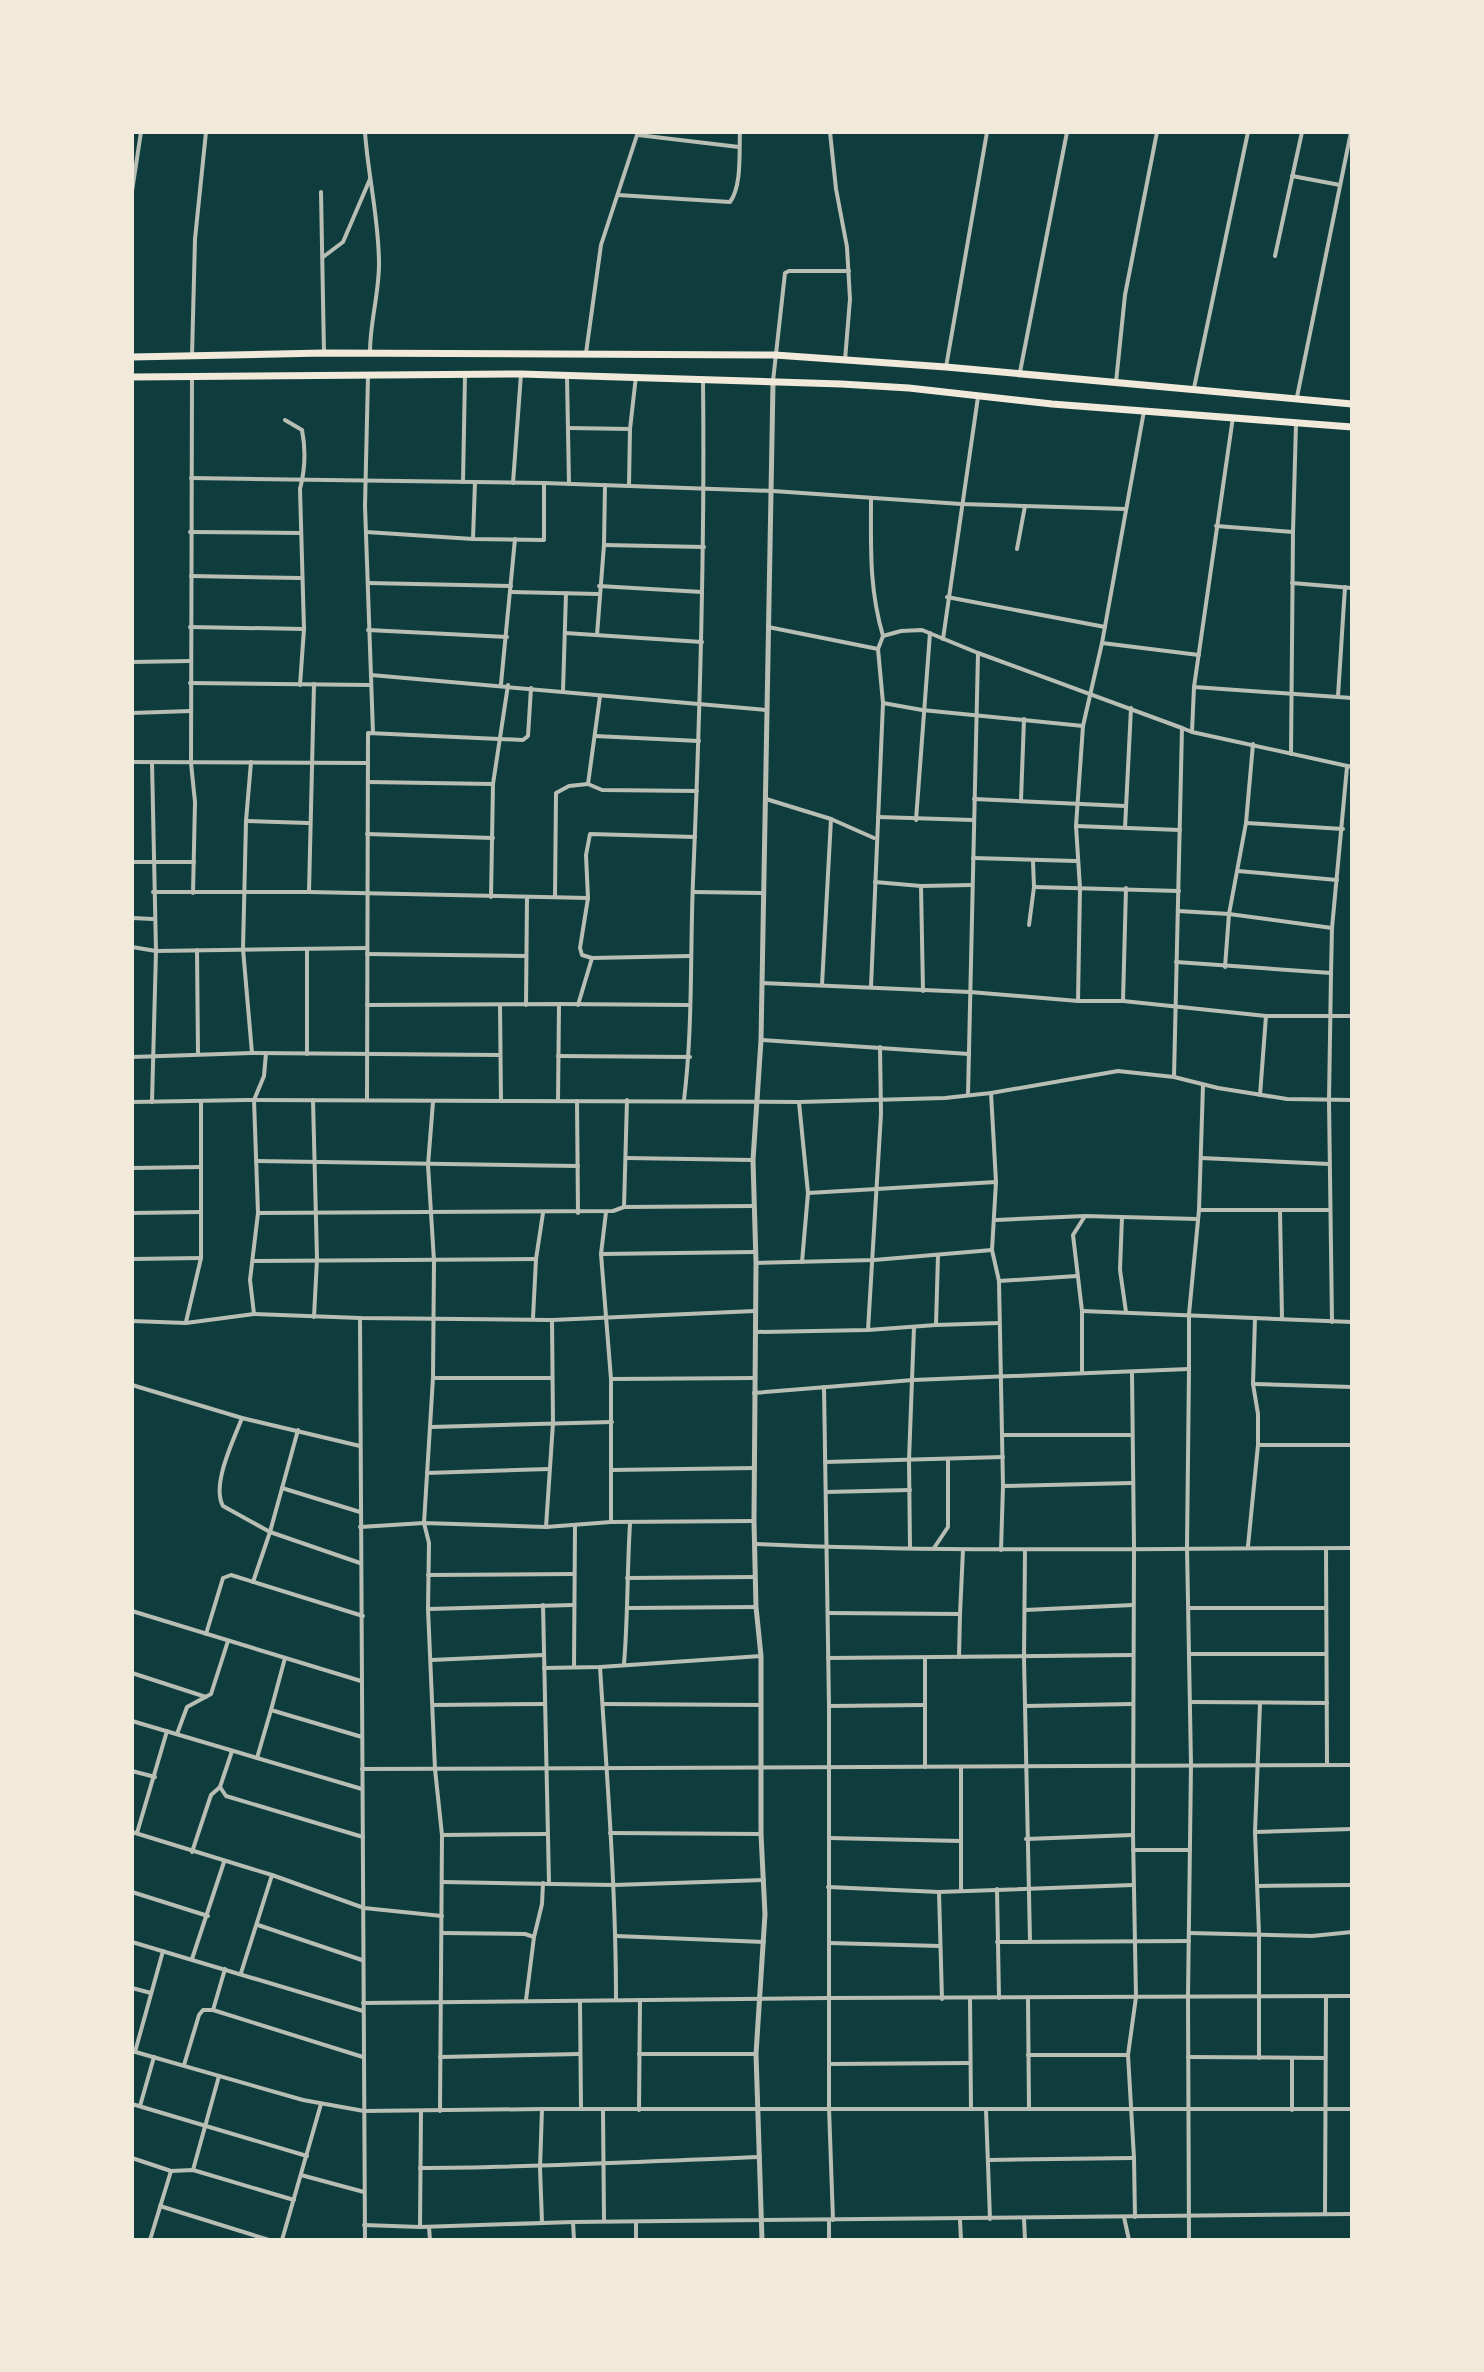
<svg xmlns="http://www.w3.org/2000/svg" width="1484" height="2372" font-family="'Source Sans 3',sans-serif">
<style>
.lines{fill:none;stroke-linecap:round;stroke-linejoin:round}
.minor{stroke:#b8beb3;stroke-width:4}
.tertiary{stroke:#b8beb3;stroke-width:5}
.trunk{stroke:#f1e9da;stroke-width:7}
</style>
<rect width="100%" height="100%" fill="#0f3d3e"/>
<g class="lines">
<g class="minor">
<path d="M365,132c3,44 14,87 14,132 0,30 -9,58 -9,88"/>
<polyline points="830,132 836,189 847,247 850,299 845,360"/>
<polyline points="638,135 739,147"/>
<polyline points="1292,176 1340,185"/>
<polyline points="132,191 141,132"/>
<polyline points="321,192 324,353"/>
<path d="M618,195l112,7c12,-16 9,-50 10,-70"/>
<polyline points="1275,256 1302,132"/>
<polyline points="323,257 343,242 370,179"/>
<polyline points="586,353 601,245 638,132"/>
<polyline points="192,356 195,239 206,132"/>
<polyline points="946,367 987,132"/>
<polyline points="1020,372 1067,132"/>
<polyline points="192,376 191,763 195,802 193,893"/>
<polyline points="368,376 365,506 373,733"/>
<polyline points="567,376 569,484"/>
<polyline points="773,381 785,273 789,271 849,271"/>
<polyline points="1116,382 1125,295 1157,132"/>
<polyline points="1194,388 1248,132"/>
<polyline points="1297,397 1351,132"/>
<path d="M285,420l17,10c4,20 3,40 -2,59l4,140 -4,56"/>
<polyline points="569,428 630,429 629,485"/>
<polyline points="630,429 636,376"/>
<polyline points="191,478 544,483 773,491 961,504 1126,509"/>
<polyline points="463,482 465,375"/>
<polyline points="513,483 521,374"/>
<polyline points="1216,526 1293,532 1296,424"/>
<polyline points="190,532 300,533"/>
<polyline points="366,532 473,539 544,540 544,483"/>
<polyline points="473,539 475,482"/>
<polyline points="604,545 704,547"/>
<polyline points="1017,549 1025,506"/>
<polyline points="191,576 300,578"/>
<polyline points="368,583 511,586"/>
<polyline points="1292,583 1352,588"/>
<polyline points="599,586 702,592"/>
<polyline points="511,592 599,594"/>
<polyline points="947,597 1105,627"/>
<polyline points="190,627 304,629"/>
<polyline points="768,627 878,649"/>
<polyline points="368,630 507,637"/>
<polyline points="565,633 702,642"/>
<polyline points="597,635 604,545 605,485"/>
<polyline points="883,636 901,631 922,630 978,653 1182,728 1174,1077"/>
<polyline points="943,639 978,397"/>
<polyline points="1102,643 1199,655"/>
<polyline points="132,662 190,661"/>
<polyline points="371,675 766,710"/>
<polyline points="190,683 371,685"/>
<polyline points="501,684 515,539"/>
<polyline points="1194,687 1352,698"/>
<polyline points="563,691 566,593"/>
<polyline points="600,696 588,784 602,790 697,791"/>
<polyline points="1338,696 1345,587"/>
<polyline points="883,703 922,710 1083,726"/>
<polyline points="132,713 191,711"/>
<polyline points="1182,728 1192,732 1352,767"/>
<polyline points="1192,732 1194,687 1233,417"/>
<polyline points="595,736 699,741"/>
<polyline points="1291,754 1293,532"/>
<polyline points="132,762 368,763"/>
<polyline points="152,762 156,951 152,1102"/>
<polyline points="251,762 246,821 243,949 252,1053"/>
<polyline points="368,782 493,784"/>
<polyline points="766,799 831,819 874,838"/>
<polyline points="974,799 1125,806"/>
<polyline points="1021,800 1024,719"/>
<polyline points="878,817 973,820"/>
<polyline points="916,820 930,633"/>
<polyline points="246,821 308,823"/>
<polyline points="1246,823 1343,829"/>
<polyline points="1076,826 1180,830"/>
<polyline points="1125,828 1131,708"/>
<polyline points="367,834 493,838"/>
<polyline points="973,858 1076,861"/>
<polyline points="132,862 194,862"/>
<polyline points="1238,871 1337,880"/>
<polyline points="875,882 921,886 972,885"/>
<polyline points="921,886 923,991"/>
<polyline points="1034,887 1179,891"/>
<polyline points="153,892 309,892 588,898"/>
<polyline points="309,892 314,684"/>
<polyline points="693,892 762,893"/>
<polyline points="555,896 556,793 569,786 588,784"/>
<polyline points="491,897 493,784 508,685"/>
<polyline points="1178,911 1229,914 1332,928"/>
<polyline points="132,918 153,919"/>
<polyline points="1029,925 1034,887 1033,861"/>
<polyline points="132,947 156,951 367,948"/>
<polyline points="307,949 307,1054"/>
<polyline points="197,950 198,1054"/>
<polyline points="367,954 526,956"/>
<polyline points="690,956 592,958 582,955 580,948 588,898 586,855 590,834 695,837"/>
<polyline points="1176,962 1331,973 1332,928 1347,767"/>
<polyline points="1225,967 1229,914 1246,823 1253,744"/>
<polyline points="1331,973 1329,1101 1332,1322"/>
<polyline points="762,983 970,992 1078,1001 1123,1001 1266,1016 1352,1016"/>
<polyline points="822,985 831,819"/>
<path d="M871,987l12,-284 -5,-54 5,-13c-14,-48 -12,-88 -12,-137"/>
<polyline points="1078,1001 1080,888 1076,826 1083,726 1102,643 1144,411"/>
<polyline points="1123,1001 1126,888"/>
<polyline points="559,1004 688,1005"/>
<polyline points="367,1005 559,1004 558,1101"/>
<polyline points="500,1005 501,1101"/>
<polyline points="526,1005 527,897"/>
<polyline points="578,1005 592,958"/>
<polyline points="761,1040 969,1054"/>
<polyline points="558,1056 690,1057"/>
<polyline points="132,1057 252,1053 499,1055"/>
<polyline points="991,1093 996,1182 992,1250 999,1281 1003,1486 1001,1550"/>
<polyline points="968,1095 978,653"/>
<polyline points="1260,1095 1266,1016"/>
<polyline points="313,1100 317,1259 314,1317"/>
<polyline points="367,1100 368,733 523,740 528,736 531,688"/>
<path d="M684,1100c9,-73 6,-146 9,-219 7,-167 12,-333 10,-500"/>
<polyline points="577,1101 578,1213"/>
<polyline points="132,1102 247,1100 799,1102 945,1098 991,1093 1118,1071 1174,1077 1218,1088 1287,1099 1352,1100"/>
<polyline points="433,1102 428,1165 434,1261 433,1378 424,1523 429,1543 428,1609 435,1769 442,1835 440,2111"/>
<polyline points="799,1102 808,1193 802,1262"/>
<polyline points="626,1158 753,1160"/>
<polyline points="1201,1158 1329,1164"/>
<polyline points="256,1161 578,1166"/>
<polyline points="132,1168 201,1167"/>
<polyline points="808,1193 996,1182"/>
<polyline points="624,1207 754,1206"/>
<polyline points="1199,1210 1329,1210"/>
<polyline points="1280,1211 1282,1319"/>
<polyline points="606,1212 601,1254 611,1379 611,1522"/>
<polyline points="132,1213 201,1212"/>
<polyline points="258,1213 613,1211 624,1207 627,1100"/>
<polyline points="1122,1217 1120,1270 1126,1312"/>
<polyline points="996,1220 1085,1216 1197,1219"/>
<polyline points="601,1254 755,1252"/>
<polyline points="132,1259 201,1258"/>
<polyline points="254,1261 536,1259"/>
<polyline points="756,1263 874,1260 992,1250"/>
<polyline points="999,1281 1077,1276"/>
<polyline points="1082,1311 1352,1322"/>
<polyline points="254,1314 250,1280 258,1213 254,1100 264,1076 266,1053"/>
<polyline points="360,1318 365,2240"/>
<polyline points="533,1318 536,1259 543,1213"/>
<polyline points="132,1321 186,1323 254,1314 360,1318 552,1320 755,1311"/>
<polyline points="186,1322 201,1258 201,1102"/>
<polyline points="936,1325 999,1323"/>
<polyline points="868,1330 881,1114 880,1047"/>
<polyline points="755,1332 868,1330 936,1325 938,1255"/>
<polyline points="1082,1373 1082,1311 1073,1235 1085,1216"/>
<polyline points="1132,1373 1134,1547 1133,1835 1136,1997 1128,2055 1134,2158 1135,2217"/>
<polyline points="433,1378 552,1378"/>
<polyline points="611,1379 755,1378"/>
<polyline points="1254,1384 1352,1387"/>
<polyline points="132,1385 242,1418 360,1446"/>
<polyline points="824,1387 829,1706 829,2108 833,2220"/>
<polyline points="754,1393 913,1380 1189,1369"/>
<path d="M242,1418c-8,21 -31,67 -19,88l47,26 90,31"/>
<polyline points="431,1427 612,1422"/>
<polyline points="1002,1435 1132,1435"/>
<polyline points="1258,1445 1352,1445"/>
<polyline points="825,1462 1003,1457"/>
<polyline points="611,1470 755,1468"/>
<polyline points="427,1473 549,1469"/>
<polyline points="1003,1486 1132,1483"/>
<polyline points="282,1488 360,1512"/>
<polyline points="826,1492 910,1490"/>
<polyline points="360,1527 424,1523 546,1527 611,1522 754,1521"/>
<polyline points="546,1527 553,1423 552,1320"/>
<path d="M757,1544c198,9 397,4 595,4"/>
<polyline points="1248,1546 1258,1445 1258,1414 1253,1384 1255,1318"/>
<polyline points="910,1548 909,1460 914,1327"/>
<polyline points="934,1548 948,1527 948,1459"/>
<polyline points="1326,1548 1327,1765"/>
<polyline points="1025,1550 1024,1658 1030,1941"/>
<polyline points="428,1575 573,1574"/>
<polyline points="627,1578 755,1577"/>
<polyline points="253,1582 270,1532 298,1430"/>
<polyline points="543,1605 549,1883"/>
<polyline points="629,1608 756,1607"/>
<polyline points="1189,1608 1326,1608"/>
<polyline points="428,1609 573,1605"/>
<polyline points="1025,1610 1133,1605"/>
<polyline points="132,1611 361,1681"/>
<polyline points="828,1613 960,1614 959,1657"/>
<polyline points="960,1614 963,1550"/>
<polyline points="206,1634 223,1578 231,1575 363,1616"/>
<polyline points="1189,1654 1326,1654"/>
<polyline points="285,1658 271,1710 362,1737"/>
<polyline points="828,1658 1133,1655"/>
<polyline points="431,1660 544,1655"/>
<path d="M624,1664c4,-47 3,-93 6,-140"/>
<polyline points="574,1667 575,1526"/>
<path d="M600,1667c7,111 16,222 16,333"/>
<polyline points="544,1668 600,1667 761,1656"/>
<polyline points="132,1673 206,1697"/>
<polyline points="1190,1702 1327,1703"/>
<polyline points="603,1704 760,1705"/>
<polyline points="433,1705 545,1704"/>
<polyline points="829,1706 925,1705"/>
<polyline points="1025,1706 1133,1704"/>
<polyline points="132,1721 362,1789"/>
<polyline points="177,1734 187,1707 211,1694 228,1641"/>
<polyline points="232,1751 220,1787 226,1796 363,1837"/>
<polyline points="257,1758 271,1710"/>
<polyline points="925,1767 925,1658"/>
<polyline points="961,1767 961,1891"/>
<polyline points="362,1769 1352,1765"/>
<polyline points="132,1771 155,1777"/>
<polyline points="132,1832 272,1875 364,1908 442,1916"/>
<polyline points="1255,1832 1352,1829"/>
<polyline points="137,1833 167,1731"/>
<polyline points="610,1833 761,1834"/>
<polyline points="442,1835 547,1834"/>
<polyline points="829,1838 961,1841"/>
<polyline points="1026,1839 1132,1835"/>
<polyline points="1133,1850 1190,1850"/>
<polyline points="192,1852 211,1795 220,1787"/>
<polyline points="443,1882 614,1885 764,1880"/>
<polyline points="1258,1886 1352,1885"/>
<polyline points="828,1887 939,1892 1133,1885"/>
<polyline points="997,1889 999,1998"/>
<polyline points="132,1892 208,1916"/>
<polyline points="939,1892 942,1999"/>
<polyline points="258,1925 362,1960"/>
<polyline points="442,1933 525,1934 534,1937 526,2000"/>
<polyline points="1189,1933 1312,1936 1352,1932"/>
<polyline points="616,1936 764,1942"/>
<polyline points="534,1937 542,1904 543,1883"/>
<polyline points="132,1942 363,2011"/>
<polyline points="997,1942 1189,1941"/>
<polyline points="829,1943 940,1946"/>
<polyline points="192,1959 224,1862"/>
<polyline points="241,1973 272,1875"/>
<polyline points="132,1988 151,1993"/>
<polyline points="970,1998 971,2109"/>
<polyline points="1028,1998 1029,2109"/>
<polyline points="580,2002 581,2109"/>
<polyline points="363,2003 828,1998 1352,1996"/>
<polyline points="213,2010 225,1969"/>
<polyline points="132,2051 303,2100 364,2111 542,2109 1352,2109"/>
<polyline points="135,2052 163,1951"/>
<polyline points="639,2054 756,2054"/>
<polyline points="1028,2055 1128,2055"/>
<polyline points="440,2057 580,2054"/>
<polyline points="1188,2057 1325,2058"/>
<polyline points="1259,2058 1259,1934 1255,1832 1260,1704"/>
<polyline points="1292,2058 1292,2110"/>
<polyline points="829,2064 970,2063"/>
<polyline points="184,2065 199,2015 203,2010 213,2010 363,2057"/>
<polyline points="132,2104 307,2156"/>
<polyline points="140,2106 154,2057"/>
<polyline points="542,2109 540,2168 542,2222"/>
<polyline points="603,2110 604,2221"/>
<polyline points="639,2110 640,2000"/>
<polyline points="986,2110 990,2219"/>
<polyline points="132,2158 171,2171 193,2170 294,2200"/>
<polyline points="988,2160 1133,2158"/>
<path d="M420,2168c114,0 227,-7 340,-11"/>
<polyline points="193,2170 219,2076"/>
<polyline points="301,2175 364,2192"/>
<polyline points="160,2206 269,2240"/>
<polyline points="1325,2214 1326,1996"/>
<polyline points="1124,2217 1129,2240"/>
<polyline points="1024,2219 1025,2240"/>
<polyline points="960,2220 961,2240"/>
<polyline points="829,2221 829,2240"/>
<polyline points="573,2222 574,2240"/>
<polyline points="364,2225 420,2227 573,2222 1352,2214"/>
<polyline points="420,2227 421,2111"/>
<polyline points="429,2227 430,2240"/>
<polyline points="150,2240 171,2171"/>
<polyline points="282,2240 321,2104"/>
<polyline points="636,2240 636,2223"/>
<polyline points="1189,2240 1188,1996 1191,1765 1187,1547 1189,1369 1189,1314 1199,1210 1203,1085"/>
</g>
<polyline class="tertiary" points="762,2240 756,2054 765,1914 761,1834 761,1656 756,1607 754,1521 756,1263 753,1160 761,1040 773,383"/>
<g class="trunk">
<polyline points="132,357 324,353 775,355 946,367 1352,404"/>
<polyline points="132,377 521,374 841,384 909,388 1052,404 1352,427"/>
</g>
</g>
<rect width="1484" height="2372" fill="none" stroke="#f1e9da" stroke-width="268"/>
</svg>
